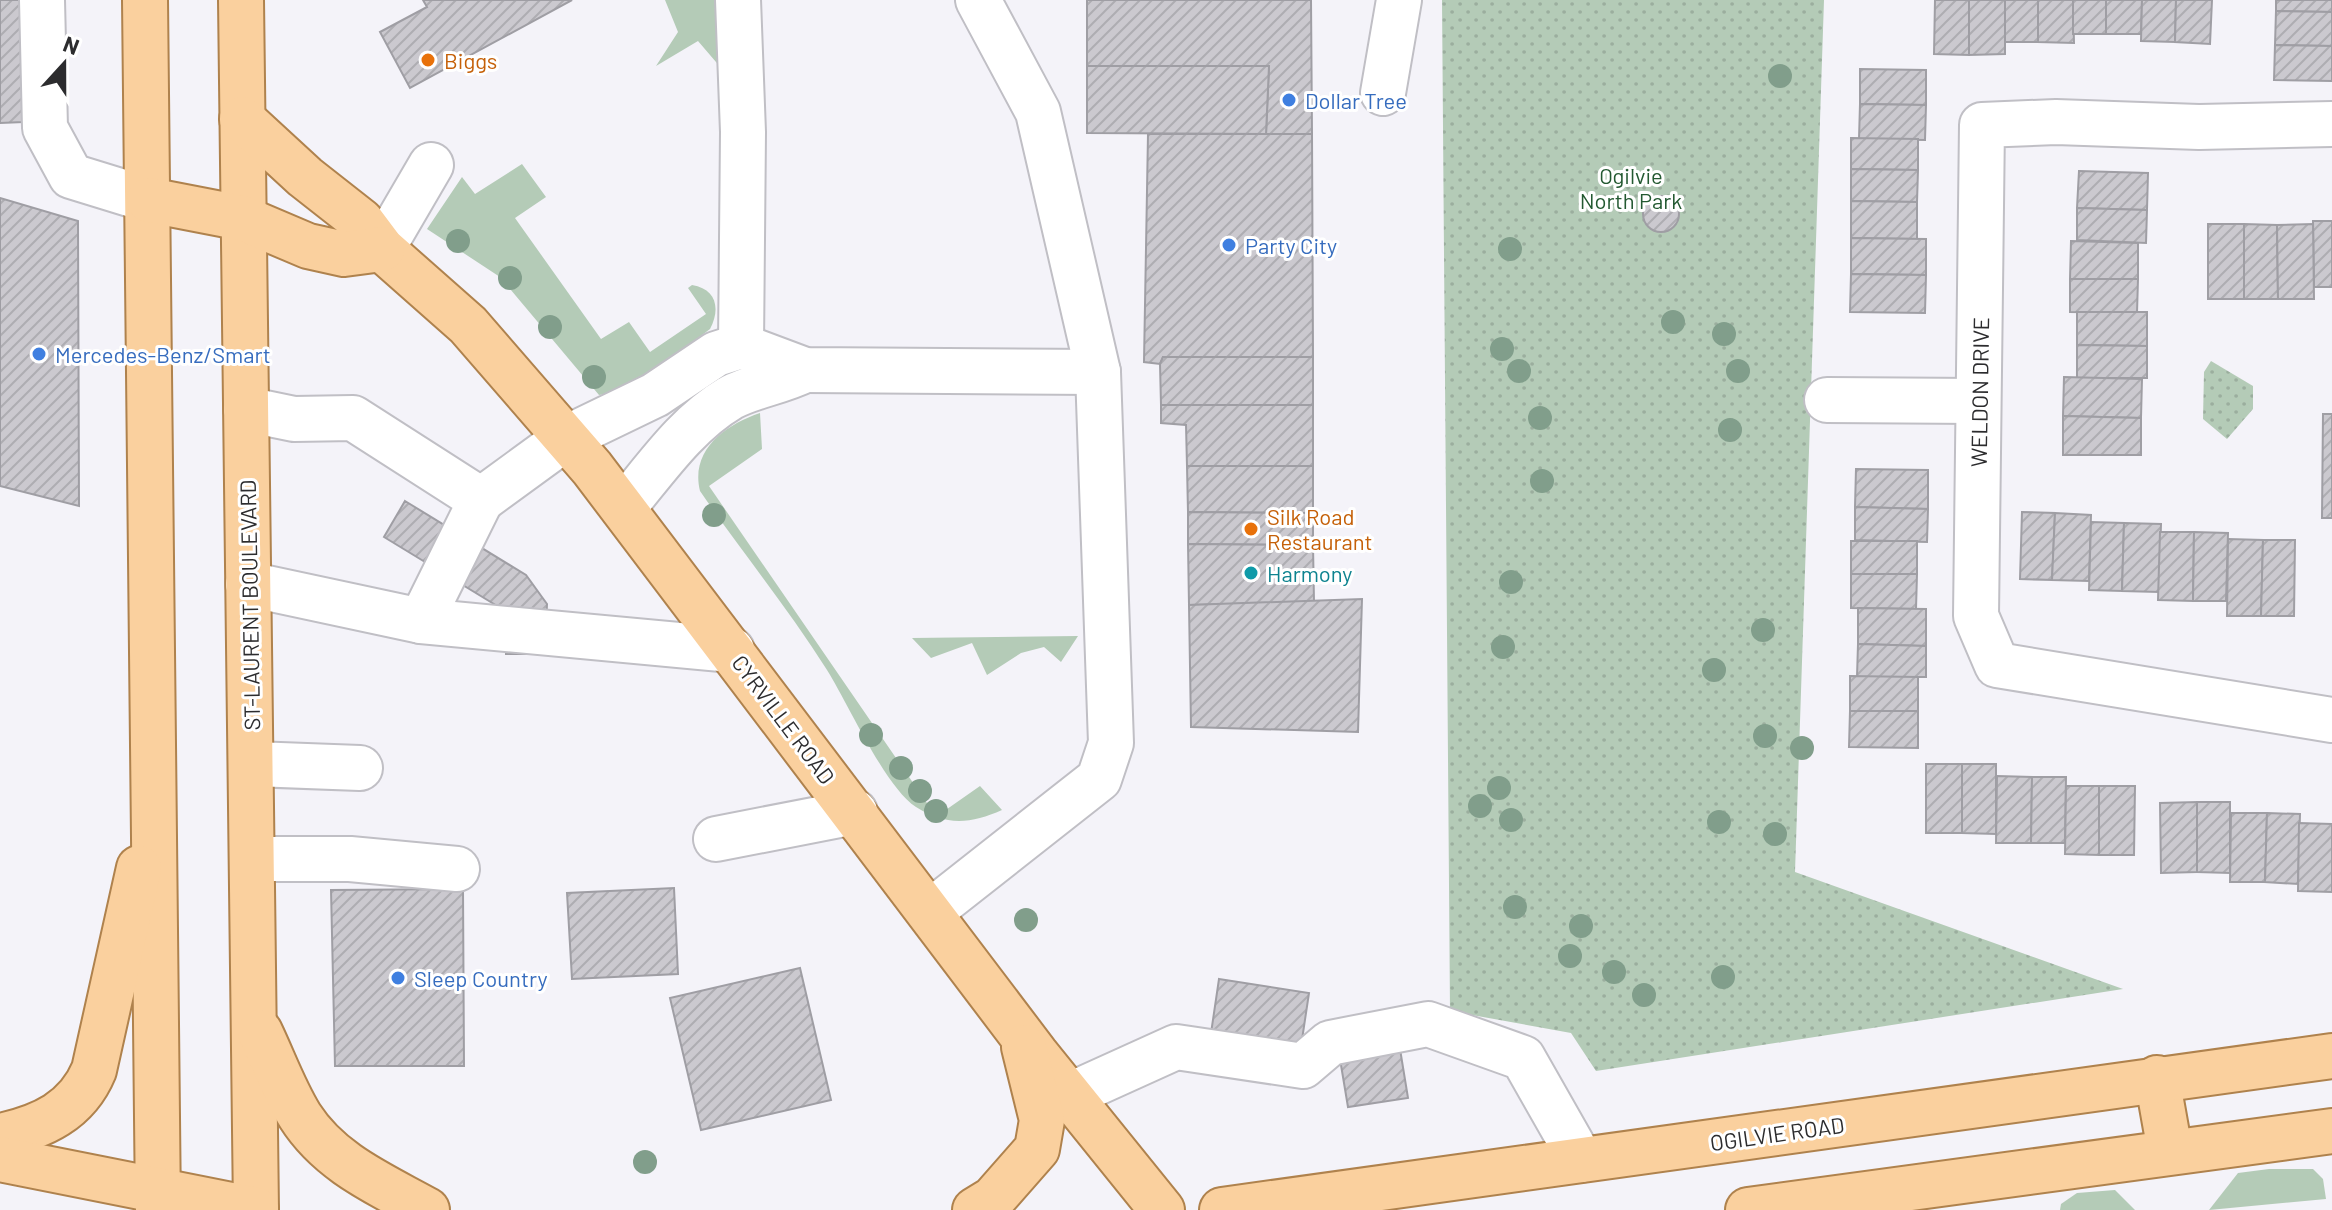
<svg xmlns="http://www.w3.org/2000/svg" width="2332" height="1210" font-family="Barlow,sans-serif">
<style>
.grass{fill:#b4cbb7}
.park{fill:url(#park-dots)}
.building{fill:url(#building-hatch);stroke:#9f9ea4;stroke-width:2}
.lines{fill:none;stroke-linecap:round;stroke-linejoin:round}
.minor-casing{stroke:#c0bfc5;stroke-width:48}
.major-casing{stroke:#af824d;stroke-width:48}
.minor{stroke:#fff;stroke-width:44}
.major{stroke:#fad09e;stroke-width:44}
.tree{fill:#819e8b}
.food-dot{fill:#e8710a;stroke:#fff;stroke-width:3}
.shop-dot{fill:#3f7fe0;stroke:#fff;stroke-width:3}
.culture-dot{fill:#0f9aa8;stroke:#fff;stroke-width:3}
.labels{text-anchor:middle;dominant-baseline:central;stroke-width:6;stroke-linejoin:round;paint-order:stroke}
.food-label{font-size:22px;fill:#c56008;stroke:#fff;text-anchor:start}
.shop-label{font-size:22px;fill:#366cbe;stroke:#fff;text-anchor:start}
.park-label{font-size:22px;fill:#235931;stroke:#fff}
.street-label{font-size:22px;fill:#2c2c2e;stroke:#fff}
.culture-label{font-size:22px;fill:#0d838f;stroke:#fff;text-anchor:start}
</style>
<defs>
<pattern id="park-dots" width="8" height="8" patternUnits="userSpaceOnUse" patternTransform="scale(2)"><rect width="8" height="8" fill="#b4cbb7"/><path d="M2 2h.1M6 6h.1" fill="none" stroke="#9bae9e" stroke-width="1.8" stroke-linecap="round"/></pattern>
<pattern id="building-hatch" width="6" height="6" patternUnits="userSpaceOnUse" patternTransform="scale(2)"><rect width="6" height="6" fill="#cbc9cf"/><path d="M-1 1l2-2M0 6l6-6M5 7l2-2" fill="none" stroke="#aeadb2"/></pattern>
</defs>
<rect width="100%" height="100%" fill="#f4f3f9"/>
<g class="grass">
<polygon points="665,0 722,0 722,69 698,41 656,66 678,32"/>
<path d="M522,164l24,33 -31,21 86,121 28,-17 21,30 56,-38 -18,-26 4,-3c24,4 29,23 18,44 -33,24 -69,63 -111,66l-99,-118 -73,-48 35,-52 13,17z"/>
<path d="M760,413l2,36 -53,37 220,320 11,8 40,-28 22,24c-31,14 -57,16 -86,-3 -31,-20 -67,-102 -89,-137 -39,-62 -86,-119 -127,-179 -10,-41 25,-66 60,-78z"/>
<polygon points="1078,636 1061,662 1044,647 1021,653 987,675 972,643 931,658 912,638"/>
<polygon points="2269,1169 2313,1169 2323,1179 2326,1199 2209,1210 2238,1173"/>
<polygon points="2115,1190 2135,1210 2060,1210 2061,1204 2077,1193"/>
</g>
<g class="park">
<polygon points="1442,0 1824,0 1795,872 2123,989 1596,1071 1571,1033 1450,1011"/>
<polygon points="2211,361 2253,386 2253,409 2227,439 2203,419 2204,372"/>
</g>
<g class="building">
<polygon points="0,0 22,0 23,122 0,123"/>
<polygon points="423,0 572,0 410,88 380,32 427,7"/>
<polygon points="1087,0 1311,0 1312,134 1266,134 1269,66 1087,66"/>
<polygon points="1935,0 1969,0 1969,55 1934,54"/>
<polygon points="1969,0 2005,0 2005,54 1969,55"/>
<rect x="2005" y="0" width="33" height="42"/>
<polygon points="2038,0 2073,0 2074,43 2038,42"/>
<rect x="2073" y="0" width="33" height="34"/>
<polygon points="2106,0 2142,0 2141,34 2106,34"/>
<polygon points="2142,0 2176,0 2175,42 2141,41"/>
<polygon points="2176,0 2212,0 2210,44 2175,42"/>
<polygon points="2276,0 2332,0 2332,12 2276,11"/>
<polygon points="2276,11 2332,12 2332,46 2275,45"/>
<polygon points="2275,45 2332,46 2332,81 2274,80"/>
<polygon points="1087,66 1269,66 1266,134 1087,133"/>
<polygon points="1860,69 1926,70 1926,105 1860,104"/>
<polygon points="1860,104 1926,105 1925,140 1859,139"/>
<polygon points="1148,134 1312,134 1313,357 1163,357 1160,364 1144,362"/>
<polygon points="1851,138 1918,139 1918,170 1851,169"/>
<polygon points="1851,169 1918,170 1917,202 1851,201"/>
<polygon points="2079,171 2148,173 2147,210 2077,208"/>
<circle cx="1661" cy="214" r="18"/>
<polygon points="0,198 78,221 79,506 0,486"/>
<polygon points="1851,201 1917,202 1917,239 1851,238"/>
<polygon points="2077,208 2147,210 2146,243 2077,240"/>
<polygon points="2313,221 2332,221 2332,287 2314,287"/>
<rect x="2208" y="224" width="36" height="75"/>
<polygon points="2244,224 2277,225 2278,299 2244,299"/>
<polygon points="2313,224 2314,299 2278,299 2277,225"/>
<polygon points="1851,238 1926,239 1926,275 1851,274"/>
<polygon points="2071,241 2138,243 2138,279 2070,279"/>
<polygon points="1851,274 1926,275 1925,313 1850,312"/>
<polygon points="2070,279 2138,279 2137,313 2070,312"/>
<polygon points="2077,312 2147,312 2147,346 2077,345"/>
<polygon points="2077,345 2147,346 2147,378 2077,378"/>
<polygon points="1163,357 1313,357 1313,405 1161,405 1160,364"/>
<polygon points="2064,377 2142,379 2141,418 2063,416"/>
<polygon points="1161,405 1313,405 1313,466 1187,466 1186,425 1161,423"/>
<polygon points="2323,414 2332,414 2332,518 2322,518"/>
<polygon points="2063,416 2141,418 2141,455 2063,455"/>
<polygon points="1187,466 1313,466 1313,513 1188,512"/>
<polygon points="1856,469 1928,470 1928,509 1855,507"/>
<polygon points="405,501 526,575 547,604 545,654 506,654 507,612 384,537"/>
<polygon points="1855,507 1928,509 1927,542 1855,540"/>
<polygon points="1188,512 1313,513 1313,545 1188,544"/>
<polygon points="2022,512 2055,513 2052,580 2020,579"/>
<polygon points="2055,513 2091,515 2089,581 2052,580"/>
<polygon points="2091,522 2124,523 2122,591 2089,590"/>
<polygon points="2124,523 2161,524 2159,592 2122,591"/>
<polygon points="2160,532 2194,532 2193,601 2158,600"/>
<polygon points="2194,532 2228,533 2226,601 2193,601"/>
<polygon points="2228,539 2263,540 2261,616 2227,616"/>
<polygon points="2263,540 2295,540 2294,616 2261,616"/>
<rect x="1851" y="541" width="66" height="33"/>
<polygon points="1188,544 1313,545 1314,602 1189,605"/>
<polygon points="1851,574 1917,574 1916,609 1851,608"/>
<polygon points="1362,599 1358,732 1191,727 1189,605"/>
<polygon points="1858,608 1926,609 1926,646 1858,644"/>
<polygon points="1858,644 1926,646 1926,677 1857,677"/>
<polygon points="1850,676 1918,677 1918,711 1850,711"/>
<polygon points="1850,711 1918,711 1918,748 1849,747"/>
<rect x="1926" y="764" width="36" height="69"/>
<polygon points="1962,764 1996,764 1996,834 1962,833"/>
<polygon points="1997,776 2032,777 2031,843 1996,843"/>
<polygon points="2032,777 2066,777 2065,843 2031,843"/>
<polygon points="2066,786 2099,786 2099,855 2065,854"/>
<polygon points="2099,786 2135,786 2134,855 2099,855"/>
<polygon points="2197,802 2230,802 2230,873 2197,872"/>
<polygon points="2197,802 2197,872 2161,873 2160,803"/>
<polygon points="2231,813 2267,813 2265,882 2230,882"/>
<polygon points="2267,813 2300,814 2298,884 2265,882"/>
<polygon points="2299,823 2332,824 2332,892 2298,891"/>
<polygon points="674,888 678,974 572,979 567,893"/>
<polygon points="463,889 464,1066 335,1066 331,890"/>
<polygon points="800,968 831,1100 701,1130 670,998"/>
<polygon points="1219,979 1309,993 1300,1053 1210,1040"/>
<polygon points="1400,1049 1408,1098 1348,1107 1340,1059"/>
</g>
<g class="lines">
<g class="minor-casing">
<g id="minor">
<polyline points="42,0 45,128 71,176 149,200"/>
<polyline points="738,0 743,132 741,346"/>
<polyline points="1383,93 1399,0"/>
<polyline points="2332,124 2199,127 2056,122 1982,125 1976,616 1997,665 2332,720"/>
<polyline points="382,249 431,165"/>
<polyline points="1827,400 1978,401"/>
<polyline points="246,409 294,419 353,418 481,500 421,621"/>
<polyline points="481,500 566,438 655,395 716,354 741,346 805,370 1098,372"/>
<path d="M623,508c32,-38 63,-84 107,-110 22,-12 51,-16 75,-28"/>
<polyline points="248,584 421,621 732,650"/>
<polyline points="251,764 360,768"/>
<polyline points="716,839 855,812"/>
<polyline points="252,859 350,859 457,869"/>
<polyline points="930,912 1099,779 1111,743 1098,372 1038,112 978,0"/>
<polyline points="1070,1095 1176,1047 1303,1066 1330,1043 1428,1024 1523,1058 1581,1160"/>
</g>
</g>
<g class="major-casing">
<g id="major">
<polyline points="145,0 158,1210"/>
<polyline points="241,0 256,1210"/>
<polyline points="242,119 305,177 361,221 382,249 468,325 592,468 1036,1054 1162,1210"/>
<polyline points="149,200 242,218 308,246 344,254 382,249"/>
<path d="M260,1032c13,27 24,58 40,84 30,47 80,68 127,94"/>
<polyline points="2157,1078 2170,1151"/>
<path d="M0,1136c42,-9 77,-25 94,-66l45,-202"/>
<polyline points="0,1159 256,1210"/>
<polyline points="975,1210 993,1199 1037,1149 1042,1120 1024,1047"/>
<polyline points="1222,1210 2332,1056"/>
<polyline points="1748,1210 2332,1131"/>
</g>
</g>
<use href="#minor" class="minor"/>
<use href="#major" class="major"/>
</g>
<g class="tree">
<circle cx="1780" cy="76" r="12"/>
<circle cx="458" cy="241" r="12"/>
<circle cx="1510" cy="249" r="12"/>
<circle cx="510" cy="278" r="12"/>
<circle cx="1673" cy="322" r="12"/>
<circle cx="550" cy="327" r="12"/>
<circle cx="1724" cy="334" r="12"/>
<circle cx="1502" cy="349" r="12"/>
<circle cx="1519" cy="371" r="12"/>
<circle cx="1738" cy="371" r="12"/>
<circle cx="594" cy="377" r="12"/>
<circle cx="1540" cy="418" r="12"/>
<circle cx="1730" cy="430" r="12"/>
<circle cx="1542" cy="481" r="12"/>
<circle cx="714" cy="515" r="12"/>
<circle cx="1511" cy="582" r="12"/>
<circle cx="1763" cy="630" r="12"/>
<circle cx="1503" cy="647" r="12"/>
<circle cx="1714" cy="670" r="12"/>
<circle cx="871" cy="735" r="12"/>
<circle cx="1765" cy="736" r="12"/>
<circle cx="1802" cy="748" r="12"/>
<circle cx="901" cy="768" r="12"/>
<circle cx="1499" cy="788" r="12"/>
<circle cx="920" cy="791" r="12"/>
<circle cx="1480" cy="806" r="12"/>
<circle cx="936" cy="811" r="12"/>
<circle cx="1511" cy="820" r="12"/>
<circle cx="1719" cy="822" r="12"/>
<circle cx="1775" cy="834" r="12"/>
<circle cx="1515" cy="907" r="12"/>
<circle cx="1026" cy="920" r="12"/>
<circle cx="1581" cy="926" r="12"/>
<circle cx="1570" cy="956" r="12"/>
<circle cx="1614" cy="972" r="12"/>
<circle cx="1723" cy="977" r="12"/>
<circle cx="1644" cy="995" r="12"/>
<circle cx="645" cy="1162" r="12"/>
</g>
<g class="food-dot">
<circle cx="428" cy="60" r="8"/>
<circle cx="1251" cy="529" r="8"/>
</g>
<g class="shop-dot">
<circle cx="1289" cy="100" r="8"/>
<circle cx="1229" cy="245" r="8"/>
<circle cx="39" cy="354" r="8"/>
<circle cx="398" cy="978" r="8"/>
</g>
<circle class="culture-dot" cx="1251" cy="573" r="8"/>
<g class="labels">
<g class="food-label">
<text x="444" y="60">Biggs</text>
<text x="1267" y="516">Silk Road<tspan x="1267" dy="25">Restaurant</tspan></text>
</g>
<g class="shop-label">
<text x="1305" y="100">Dollar Tree</text>
<text x="1245" y="245">Party City</text>
<text x="55" y="354">Mercedes-Benz/Smart</text>
<text x="414" y="978">Sleep Country</text>
</g>
<g class="park-label">
<text x="1631" y="175">Ogilvie<tspan x="1631" dy="25">North Park</tspan></text>
</g>
<g class="street-label">
<text transform="translate(1979 392) rotate(-89)">WELDON DRIVE</text>
<text transform="translate(249 605) rotate(-91)">ST-LAURENT BOULEVARD</text>
<text transform="translate(784 719) rotate(53)">CYRVILLE ROAD</text>
<text transform="translate(1777 1133) rotate(-8)">OGILVIE ROAD</text>
</g>
<g class="culture-label">
<text x="1267" y="573">Harmony</text>
</g>
</g>
<g transform="translate(64 64) rotate(21)" stroke="#ffffff" stroke-width="6" paint-order="stroke">
<path d="M0-6L14 30L0 20L-14 30Z" fill="#2c2c2e"/>
<text y="-12" font-size="22" font-weight="bold" text-anchor="middle" fill="#2c2c2e">N</text>
</g>
</svg>
